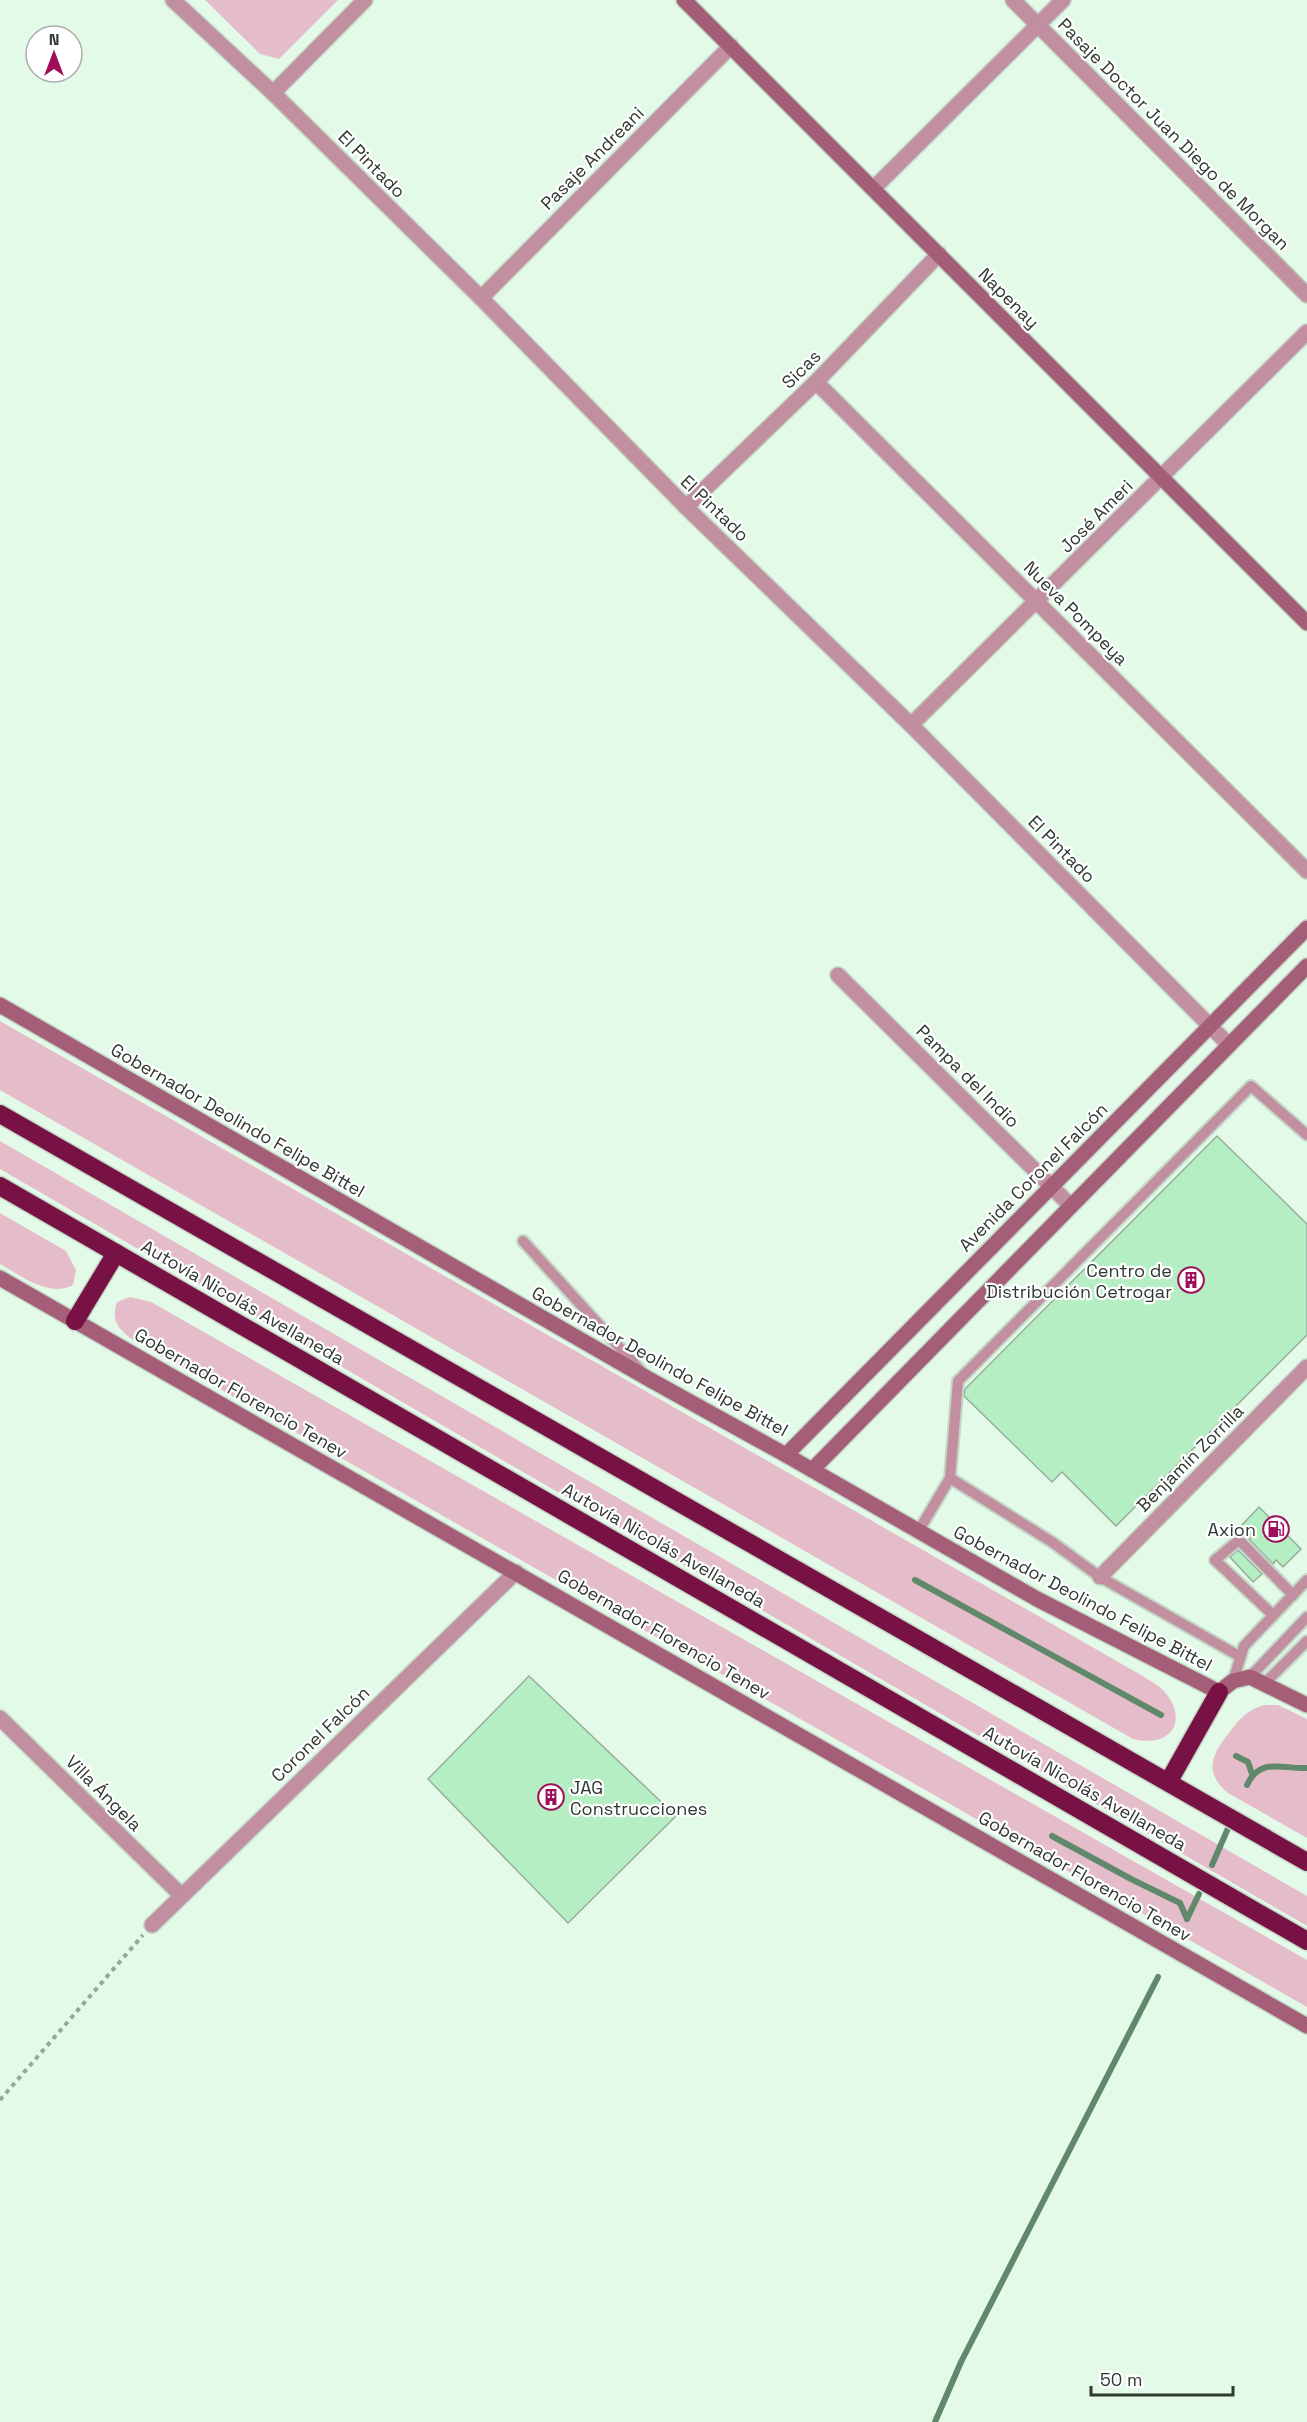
<svg xmlns="http://www.w3.org/2000/svg" width="1307" height="2422" font-family="'Space Grotesk',sans-serif">
<style>
.green{fill:#e5bdca}
.lines{fill:none;stroke-linecap:round;stroke-linejoin:round}
.stream{stroke:#60886a;stroke-width:6}
.building{fill:#b6eec4;stroke:#98ae9d;stroke-width:1.5}
.lane-casing{stroke:#c3d7c7;stroke-width:14}
.street-casing{stroke:#c3d7c7;stroke-width:18}
.secondary-casing{stroke:#c3d7c7;stroke-width:18}
.highway-casing{stroke:#c3d7c7;stroke-width:21}
.path{stroke:#97a89a;stroke-width:4;stroke-dasharray:4.5 4.5;stroke-linecap:butt}
.lane{stroke:#c18fa0;stroke-width:10}
.street{stroke:#c18fa0;stroke-width:15}
.secondary{stroke:#a45e78;stroke-width:15}
.highway{stroke:#781245;stroke-width:18}
.labels{text-anchor:middle;dominant-baseline:central;stroke-width:4.5;stroke-linejoin:round;paint-order:stroke}
.street-label{font-size:18px;fill:#2f3831;stroke:#fff}
.poi-label{font-size:18px;fill:#2f3831;stroke:#fff;text-anchor:end}
</style>
<rect width="100%" height="100%" fill="#e3fae8"/>
<g class="green">
<polygon points="205,0 338,0 279,59 260,54"/>
<path d="M0,1021l1141,654c6,4 14,8 20,13 29,28 13,61 -28,51l-1133,-649z"/>
<polygon points="0,1141 1307,1896 1307,1926 0,1169"/>
<path d="M0,1213l66,38 10,19 -3,15c-23,13 -52,-9 -73,-21z"/>
<path d="M130,1297l21,5 1156,658v47l-1177,-669c-13,-11 -19,-18 -13,-36z"/>
<path d="M1265,1705h13l29,14v119l-79,-45c-25,-21 -16,-39 1,-60 10,-14 19,-24 36,-28z"/>
</g>
<g class="lines">
<g class="stream">
<polyline points="915,1580 1161,1715"/>
<polyline points="1236,1756 1248,1762 1252,1774"/>
<path d="M1247,1785c13,-28 35,-16 60,-17"/>
<polyline points="1052,1836 1131,1879 1180,1903 1187,1919"/>
<polyline points="1212,1865 1229,1826"/>
<polyline points="1187,1919 1199,1894"/>
<polyline points="935,2422 961,2362 1158,1977"/>
</g>
</g>
<g class="building">
<polygon points="1217,1136 1307,1224 1307,1335 1116,1526 1062,1472 1052,1482 964,1396 965,1389"/>
<polygon points="1259,1507 1301,1549 1283,1567 1276,1560 1273,1564 1249,1539 1252,1536 1241,1526"/>
<polygon points="1238,1550 1262,1574 1253,1582 1230,1557"/>
<polygon points="529,1676 676,1816 568,1923 428,1779"/>
</g>
<g class="lines">
<g class="lane-casing">
<g id="lane">
<polyline points="523,1241 641,1371"/>
<polyline points="950,1478 1052,1542 1100,1577 1239,1656"/>
<polyline points="918,1532 950,1478 958,1381 1251,1086 1307,1135"/>
<polyline points="1273,1615 1215,1560 1239,1540 1293,1595"/>
<polyline points="1250,1677 1307,1617"/>
<polyline points="1233,1681 1244,1646 1307,1580"/>
<polyline points="1265,1683 1307,1641"/>
</g>
</g>
<g class="street-casing">
<g id="street">
<polyline points="173,0 273,93 481,298 686,507 911,725 1229,1045"/>
<polyline points="1013,0 1307,295"/>
<polyline points="273,93 365,0"/>
<polyline points="874,188 1063,0"/>
<polyline points="481,298 731,46"/>
<polyline points="816,382 1307,871"/>
<polyline points="686,507 816,382 939,254"/>
<polyline points="911,725 1307,332"/>
<polyline points="838,975 1071,1206"/>
<polyline points="1100,1577 1307,1367"/>
<polyline points="0,1718 181,1895"/>
<polyline points="152,1925 516,1572"/>
</g>
</g>
<g class="secondary-casing">
<g id="secondary">
<polyline points="684,0 1307,623"/>
<polyline points="0,1005 647,1378 786,1455 1037,1599 1219,1692 1233,1681 1250,1677 1307,1705"/>
<polyline points="0,1278 1307,2026"/>
<polyline points="786,1455 1307,928"/>
<polyline points="812,1470 1307,966"/>
</g>
</g>
<g class="highway-casing">
<g id="highway">
<polyline points="0,1114 1307,1862"/>
<polyline points="0,1186 1307,1941"/>
<polyline points="75,1321 116,1253"/>
<polyline points="1169,1781 1219,1692"/>
</g>
</g>
<polyline class="path" points="0,2100 143,1935"/>
<use href="#lane" class="lane"/>
<use href="#street" class="street"/>
<use href="#secondary" class="secondary"/>
<use href="#highway" class="highway"/>
</g>
<defs>
<g id="building-ring" transform="scale(1.35)"><circle r="9.5" fill="#fff" stroke="#9e0e5a" stroke-width="1.5"/><path d="M-4-6H4V6H1V3H-1V6H-4ZM-2.5-4.3h1.7v1.8h-1.7ZM.8-4.3h1.7v1.8H.8ZM-2.5-1h1.7V.8h-1.7ZM.8-1h1.7V.8H.8Z" fill="#9e0e5a"/></g>
<g id="fuel-ring" transform="scale(1.35)"><circle r="9.5" fill="#fff" stroke="#9e0e5a" stroke-width="1.5"/><path d="M-5.5-6h7V0h2V4h1.3V-2.5L3-4.5l.8-.8L6-3V5H2.5V1h-1V6h-7ZM-4.2-4.7v3.2H.2V-4.7Z" fill="#9e0e5a"/></g>
</defs>
<g fill-rule="evenodd">
<use href="#building-ring" x="1191" y="1280"/>
<use href="#fuel-ring" x="1276" y="1529"/>
<use href="#building-ring" x="551" y="1797"/>
</g>
<g class="labels">
<g class="street-label">
<text transform="translate(1174 134) rotate(45)">Pasaje Doctor Juan Diego de Morgan</text>
<text transform="translate(592 158) rotate(-45)">Pasaje Andreani</text>
<text transform="translate(372 164) rotate(45)">El Pintado</text>
<text transform="translate(1009 298) rotate(45)">Napenay</text>
<text transform="translate(801 369) rotate(-45)">Sicas</text>
<text transform="translate(715 508) rotate(44)">El Pintado</text>
<text transform="translate(1096 516) rotate(-45)">José Ameri</text>
<text transform="translate(1076 613) rotate(45)">Nueva Pompeya</text>
<text transform="translate(1062 849) rotate(45)">El Pintado</text>
<text transform="translate(968 1076) rotate(45)">Pampa del Indio</text>
<text transform="translate(238 1120) rotate(30)">Gobernador Deolindo Felipe Bittel</text>
<text transform="translate(1033 1177) rotate(-45)">Avenida Coronel Falcón</text>
<text transform="translate(243 1302) rotate(30)">Autovía Nicolás Avellaneda</text>
<text transform="translate(660 1361) rotate(29)">Gobernador Deolindo Felipe Bittel</text>
<text transform="translate(241 1393) rotate(30)">Gobernador Florencio Tenev</text>
<text transform="translate(1190 1458) rotate(-45)">Benjamín Zorrilla</text>
<text transform="translate(664 1545) rotate(30)">Autovía Nicolás Avellaneda</text>
<text transform="translate(1083 1598) rotate(28)">Gobernador Deolindo Felipe Bittel</text>
<text transform="translate(664 1634) rotate(30)">Gobernador Florencio Tenev</text>
<text transform="translate(320 1734) rotate(-44)">Coronel Falcón</text>
<text transform="translate(1085 1788) rotate(30)">Autovía Nicolás Avellaneda</text>
<text transform="translate(104 1793) rotate(45)">Villa Ángela</text>
<text transform="translate(1085 1876) rotate(30)">Gobernador Florencio Tenev</text>
</g>
<g class="poi-label">
<text x="1172" y="1270">Centro de<tspan x="1172" dy="21">Distribución Cetrogar</tspan></text>
<text x="1256" y="1529">Axion</text>
<text x="570" y="1787" text-anchor="start">JAG<tspan x="570" dy="21">Construcciones</tspan></text>
</g>
</g>
<g transform="translate(54 54)"><circle r="28" fill="#ffffff" stroke="#acafad" stroke-width="1.5"/>
<path d="M0-4.5L10 22L0 15L-10 22Z" fill="#9e0e5a"/>
<text y="-9" font-size="16" font-weight="bold" text-anchor="middle" fill="#2f3831">N</text>
</g>
<path d="M1091 2386v9h142v-9" fill="none" stroke="#2f3831" stroke-width="3"/>
<text x="1100" y="2386" font-size="18" fill="#2f3831" stroke="#ffffff" stroke-width="4.5" paint-order="stroke">50 m</text>
</svg>
